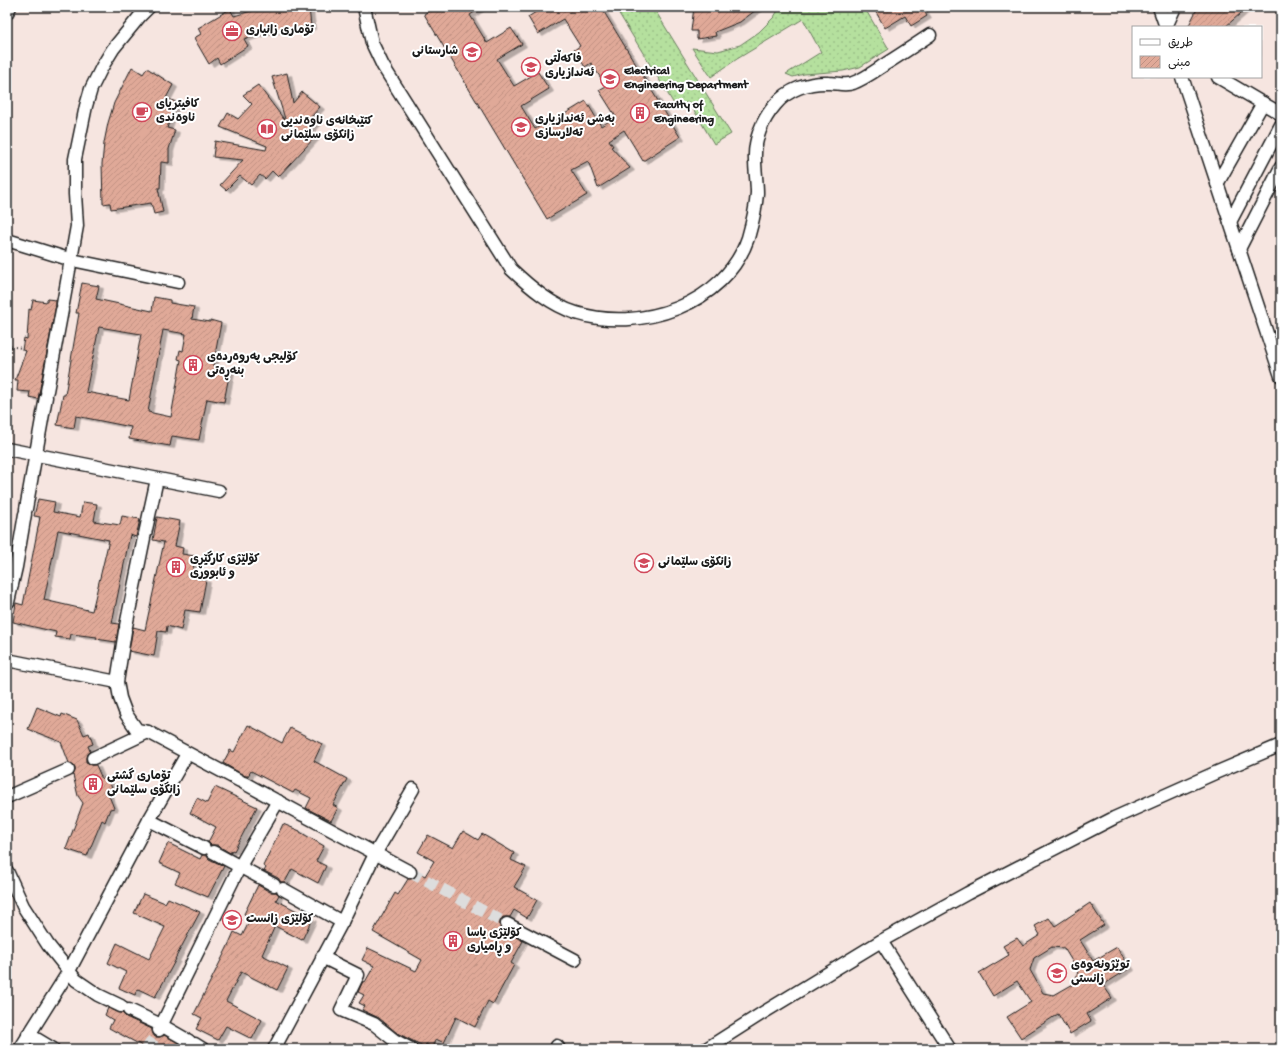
<svg xmlns="http://www.w3.org/2000/svg" width="1288" height="1056" font-family="'Gochi Hand','Playpen Sans Arabic',sans-serif">
<style>
.built{fill:#f6e5e0;fill-rule:evenodd}
.grass{fill:url(#grass-dots);stroke:#687e5d}
.building{fill:url(#building-hatch);stroke:#1c1c1c;fill-rule:evenodd;filter:url(#shadow)}
.lines{fill:none;stroke-linecap:round;stroke-linejoin:round}
.minor-tunnel{stroke:#ddd;stroke-width:12;stroke-dasharray:12 6;stroke-linecap:butt}
.minor-casing{stroke:#1c1c1c;stroke-width:15}
.path{stroke:#1c1c1c;stroke-width:2;stroke-dasharray:1 3;stroke-linecap:butt}
.minor{stroke:#fff;stroke-width:12}
.labels{text-anchor:middle;dominant-baseline:central;stroke-width:4;stroke-linejoin:round;paint-order:stroke}
.poi-label{font-size:12px;font-weight:bold;fill:#1c1c1c;stroke:#fff;text-anchor:start}
</style>
<defs>
<pattern id="grass-dots" width="8" height="8" patternUnits="userSpaceOnUse"><rect width="8" height="8" fill="#b5e09e"/><path d="M2 2h.1M6 6h.1" fill="none" stroke="#9bc088" stroke-width="1.8" stroke-linecap="round"/></pattern>
<pattern id="building-hatch" width="6" height="6" patternUnits="userSpaceOnUse"><rect width="6" height="6" fill="#e0a998"/><path d="M-1 1l2-2M0 6l6-6M5 7l2-2" fill="none" stroke="#c09182"/></pattern>
<filter id="shadow"><feDropShadow dx="4.5" dy="2.5" stdDeviation="0" flood-color="#0004"/></filter>
</defs>
<rect width="100%" height="100%" fill="#fff"/>
<filter id="ink" filterUnits="userSpaceOnUse"><feTurbulence type="fractalNoise" baseFrequency=".025" numOctaves="2"/><feDisplacementMap in="SourceGraphic" scale="8" xChannelSelector="R" yChannelSelector="G"/><feConvolveMatrix kernelMatrix="1 2 1 2 8 2 1 2 1" color-interpolation-filters="sRGB"/></filter>
<g filter="url(#ink)">
<path class="built" d="M7,7h1274v1042h-1274zM1133,27h128v50h-128z"/>
<g class="grass">
<polygon points="615,7 653,7 731,134 714,144 689,102 677,109"/>
<polygon points="780,7 864,7 889,49 860,67 843,71 804,74 793,77 786,74 821,52 803,19 737,59 711,77 692,48 718,51 740,45 759,32 774,17"/>
</g>
<g class="building">
<polygon points="265,7 309,7 311,27 274,31 260,33 244,39 248,46 220,64 217,58 209,64 194,38 201,34 198,28 230,9 234,16"/>
<polygon points="435,7 482,7 470,15 487,43 511,28 522,44 497,59 514,86 538,72 549,89 521,106 535,129 544,124 545,126 586,101 601,126 616,117 599,90 606,86 591,63 585,67 574,50 580,46 563,19 538,34 528,17 544,7 601,7 680,137 643,161 624,130 609,140 613,146 611,147 630,168 598,188 588,161 571,170 587,195 547,219 424,14"/>
<polygon points="694,7 760,7 740,22 715,32 716,36 697,39 697,31 691,31"/>
<polygon points="873,7 922,7 927,16 911,26 905,16 885,28"/>
<polygon points="1198,7 1248,7 1225,27 1188,27"/>
<polygon points="132,67 143,74 147,68 173,85 166,98 176,102 167,128 175,130 169,149 169,163 161,162 160,188 158,188 163,212 154,214 151,203 111,209 110,203 103,204 102,164 104,143 108,123 114,103"/>
<polygon points="287,73 293,103 302,92 320,107 311,117 317,122 309,131 316,136 278,177 272,171 265,179 260,175 251,185 240,176 226,190 220,185 243,160 213,157 215,141 266,150 267,146 220,127 228,113 238,119 252,104 243,95 258,85 286,122 272,77"/>
<path d="M82,283l17,3 -3,13 56,12 2,-14 16,3v3l24,4 -2,12 18,3v-2l11,3 -8,43 17,4 -6,32 -17,-3 -8,41 -27,-4 -2,10 -41,-7 2,-12 -55,-11 -2,12 -17,-3 6,-30h2l14,-82h-3zM99,327l42,7 -12,66 -43,-8zM163,330l23,4 -3,17 -3,-1 -2,9 3,1 -10,57 -23,-5z"/>
<polygon points="47,299 56,300 56,305 38,399 29,397 30,392 17,391 18,380 15,380 26,351 22,350 24,338 27,339 29,309 31,310 33,300 47,302"/>
<path d="M38,499l17,3 -2,10 27,5 3,-15 14,2 -3,17 26,4 2,-9 18,3 -4,18 -6,-2 -18,88 7,1 -3,18 -20,-3 1,-2 -26,-3 -1,5 -15,-2 1,-5 -43,-10 3,-19 7,2 17,-88 -6,-1zM58,530l51,10 -17,71 -48,-11z"/>
<polygon points="157,517 180,521 175,546 183,548 182,554 195,556 192,577 206,580 200,612 185,610 181,630 167,626 166,632 158,631 154,656 129,651 133,627 145,630 164,542 153,540"/>
<polygon points="37,707 61,717 62,714 77,720 84,735 89,733 93,744 88,746 90,751 87,754 86,758 86,762 92,765 96,765 102,779 107,777 112,788 107,791 114,808 110,809 105,822 102,820 87,856 66,849 83,803 78,796 73,775 75,771 75,767 73,764 69,763 61,742 28,729"/>
<polygon points="248,725 282,743 290,728 322,744 314,761 347,779 333,805 338,808 331,821 306,808 311,798 295,790 293,793 251,771 248,776 245,776 223,763 230,750 234,752"/>
<polygon points="215,787 257,807 234,851 232,850 230,853 217,845 211,845 208,842 216,827 190,813 197,798 207,803"/>
<polygon points="283,824 300,831 300,832 324,846 316,861 326,866 318,883 292,869 285,882 281,882 278,878 264,871 266,868 263,866"/>
<polygon points="463,831 478,840 482,834 514,853 511,860 526,867 514,887 537,900 527,918 514,910 510,917 503,917 500,921 500,928 503,930 523,941 511,963 514,965 493,1004 488,1001 475,1027 456,1017 444,1043 436,1039 432,1047 426,1044 425,1047 397,1033 379,1018 362,1010 365,1006 359,1003 364,995 358,992 363,981 365,982 374,966 362,960 368,948 416,971 422,960 373,932 395,893 398,895 408,879 414,878 417,872 425,876 434,861 418,852 428,835 453,848"/>
<polygon points="168,843 200,859 202,855 206,855 209,859 224,866 208,897 175,883 180,873 159,863"/>
<polygon points="258,885 270,892 276,892 279,895 276,900 312,919 302,940 275,926 262,955 288,968 277,990 241,972 226,1001 262,1020 252,1039 226,1026 218,1040 196,1029 202,1018 194,1014 227,948 234,932 242,936 251,918 244,914"/>
<polygon points="143,894 165,903 168,898 200,912 175,959 176,959 169,972 155,997 138,989 135,995 119,988 126,972 108,963 117,943 149,959 165,927 134,913"/>
<path d="M1090,903l14,22 -24,15 13,21 24,-14 13,21 -27,17 9,13 -25,16 4,7 -21,13 -12,-20 -37,24 -14,-21 24,-15 -14,-21 -24,15 -14,-23 30,-18 -6,-9 14,-8 6,8 17,-11 -5,-9 14,-8 6,8zM1052,947l12,1 14,23 -3,12 -21,12 -11,-2 -13,-23 4,-12z"/>
<polygon points="108,1008 118,1013 122,1013 126,1017 152,1029 153,1034 155,1037 160,1037 164,1035 190,1049 148,1049 109,1028 113,1020 105,1015"/>
</g>
<g class="lines">
<g class="minor-tunnel">
<polyline points="410,872 507,924"/>
<polyline points="147,1049 159,1030"/>
</g>
<g class="minor-casing">
<g id="minor">
<path d="M364,7l8,36 11,23 128,203c19,18 40,36 65,44 64,20 149,-8 172,-75 4,-14 8,-30 9,-45 0,-11 -2,-22 -2,-33 -1,-20 7,-40 20,-55 13,-16 34,-23 54,-22 8,0 17,3 24,0 11,-4 22,-12 31,-18 16,-10 31,-20 46,-30"/>
<polyline points="1159,7 1166,27"/>
<polyline points="7,13 10,7"/>
<polyline points="1166,27 1175,7"/>
<polyline points="1182,77 1281,376"/>
<polyline points="1218,77 1281,114"/>
<polyline points="1217,184 1263,103"/>
<polyline points="1230,222 1281,125"/>
<polyline points="7,240 72,260 178,282"/>
<polyline points="1239,249 1281,167"/>
<polyline points="63,304 77,226 75,194 75,159 86,106 91,89 102,67 113,49 140,16 149,7"/>
<polyline points="47,391 62,310"/>
<polyline points="7,449 219,491"/>
<polyline points="26,509 46,397"/>
<polyline points="145,534 157,479"/>
<polyline points="8,602 16,567 25,514"/>
<polyline points="126,626 144,538"/>
<polyline points="125,631 117,682 120,698 126,714 137,730 148,732 240,781"/>
<polyline points="7,660 117,682"/>
<polyline points="93,758 148,732"/>
<polyline points="244,783 303,815"/>
<polyline points="7,797 68,770"/>
<polyline points="307,817 410,872"/>
<polyline points="149,820 204,848"/>
<polyline points="213,852 274,885"/>
<polyline points="7,871 23,906 48,945 76,980 98,995 121,1006"/>
<polyline points="283,889 342,922"/>
<polyline points="507,924 575,960"/>
<polyline points="881,941 949,1048"/>
<polyline points="322,957 358,975 341,1010 374,1024 394,1040 411,1049"/>
<polyline points="129,1010 161,1025 189,1041"/>
<polyline points="159,1030 240,866 278,801"/>
<polyline points="28,1034 53,1049"/>
<polyline points="195,1044 203,1049"/>
<polyline points="557,1046 559,1049"/>
<polyline points="20,1049 69,971 149,820 187,754"/>
<polyline points="274,1049 342,922 375,854 413,789"/>
<polyline points="706,1049 761,1014 881,941 968,893 1114,818 1215,773 1281,745"/>
</g>
</g>
<polyline class="path" points="7,346 22,348"/>
<use href="#minor" class="minor"/>
</g>
</g>
<defs>
<g id="office-ring" transform="scale(1)"><circle r="9.5" fill="#fff" stroke="#d1495b" stroke-width="1.5"/><path d="M-6-3h4V-5.5h4V-3h4V5H-6ZM-1-4.5V-3h2v-1.5ZM-6 0V1H6V0Z" fill="#d1495b"/></g>
<g id="university-ring" transform="scale(1)"><circle r="9.5" fill="#fff" stroke="#d1495b" stroke-width="1.5"/><path d="M0-5L7-2L0 1L-7-2ZM-4 1L0 2.5L4 1V4Q0 6-4 4Z" fill="#d1495b"/></g>
<g id="cafe-ring" transform="scale(1)"><circle r="9.5" fill="#fff" stroke="#d1495b" stroke-width="1.5"/><path d="M-5.5-4.5H6V0H3Q3 3.5 0 3.5H-2.5Q-5.5 3.5-5.5 0ZM3-3.2v2h1.7v-2ZM-6 4.5H4V6H-6Z" fill="#d1495b"/></g>
<g id="building-ring" transform="scale(1)"><circle r="9.5" fill="#fff" stroke="#d1495b" stroke-width="1.5"/><path d="M-4-6H4V6H1V3H-1V6H-4ZM-2.5-4.3h1.7v1.8h-1.7ZM.8-4.3h1.7v1.8H.8ZM-2.5-1h1.7V.8h-1.7ZM.8-1h1.7V.8H.8Z" fill="#d1495b"/></g>
<g id="library-ring" transform="scale(1)"><circle r="9.5" fill="#fff" stroke="#d1495b" stroke-width="1.5"/><path d="M-6-4Q-3-5.5-.7-3.5V5Q-3 3-6 4ZM6-4Q3-5.5 .7-3.5V5Q3 3 6 4Z" fill="#d1495b"/></g>
</defs>
<g fill-rule="evenodd">
<use href="#office-ring" x="232" y="31"/>
<use href="#university-ring" x="472" y="52"/>
<use href="#university-ring" x="531" y="67"/>
<use href="#university-ring" x="610" y="79"/>
<use href="#cafe-ring" x="142" y="112"/>
<use href="#building-ring" x="640" y="113"/>
<use href="#university-ring" x="521" y="127"/>
<use href="#library-ring" x="267" y="129"/>
<use href="#building-ring" x="193" y="365"/>
<use href="#university-ring" x="644" y="563"/>
<use href="#building-ring" x="176" y="567"/>
<use href="#building-ring" x="93" y="784"/>
<use href="#university-ring" x="232" y="920"/>
<use href="#building-ring" x="453" y="941"/>
<use href="#university-ring" x="1057" y="973"/>
</g>
<g class="labels">
<g class="poi-label">
<text x="246" y="31">تۆماری زانیاری</text>
<text x="458" y="52" text-anchor="end">شارستانی</text>
<text x="545" y="60">فاکەڵتی<tspan x="545" dy="14">ئەندازیاری</tspan></text>
<text x="624" y="72">Electrical<tspan x="624" dy="14">Engineering Department</tspan></text>
<text x="156" y="105">کافیتریای<tspan x="156" dy="14">ناوەندی</tspan></text>
<text x="654" y="106">Faculty of<tspan x="654" dy="14">Engineering</tspan></text>
<text x="535" y="120">بەشی ئەندازیاری<tspan x="535" dy="14">تەلارسازی</tspan></text>
<text x="281" y="122">کتێبخانەی ناوەندیی<tspan x="281" dy="14">زانکۆی سلێمانی</tspan></text>
<text x="207" y="358">کۆلیجی پەروەردەی<tspan x="207" dy="14">بنەڕەتی</tspan></text>
<text x="190" y="560">كۆلێژی كارگێڕی<tspan x="190" dy="14">و ئابووری</tspan></text>
<text x="658" y="563">زانکۆی سلێمانی</text>
<text x="107" y="777">تۆماری گشتی<tspan x="107" dy="14">زانگۆی سلێمانی</tspan></text>
<text x="246" y="920">کۆلێژی زانست</text>
<text x="467" y="934">کۆلێژی یاسا<tspan x="467" dy="14">و ڕامیاری</tspan></text>
<text x="1071" y="966">توێژونەوەی<tspan x="1071" dy="14">زانستی</tspan></text>
</g>
</g>
<rect width="1288" height="1056" fill="none" stroke="#fff" stroke-width="24"/>
<rect x="12" y="12" width="1264" height="1032" fill="none" stroke="#1c1c1c" stroke-width="1.5" filter="url(#ink)"/>
<rect x="1132" y="26" width="130" height="52" fill="#ffffff" stroke="#a4a4a4"/>
<rect x="1140" y="39" width="20" height="6" fill="#ffffff" stroke="#a4a4a4"/>
<text x="1168" y="46" font-size="12" fill="#1c1c1c">طريق</text>
<rect x="1140" y="56" width="20" height="12" fill="url(#building-hatch)" stroke="#a4a4a4"/>
<text x="1168" y="66" font-size="12" fill="#1c1c1c">مبنى</text>
</svg>
